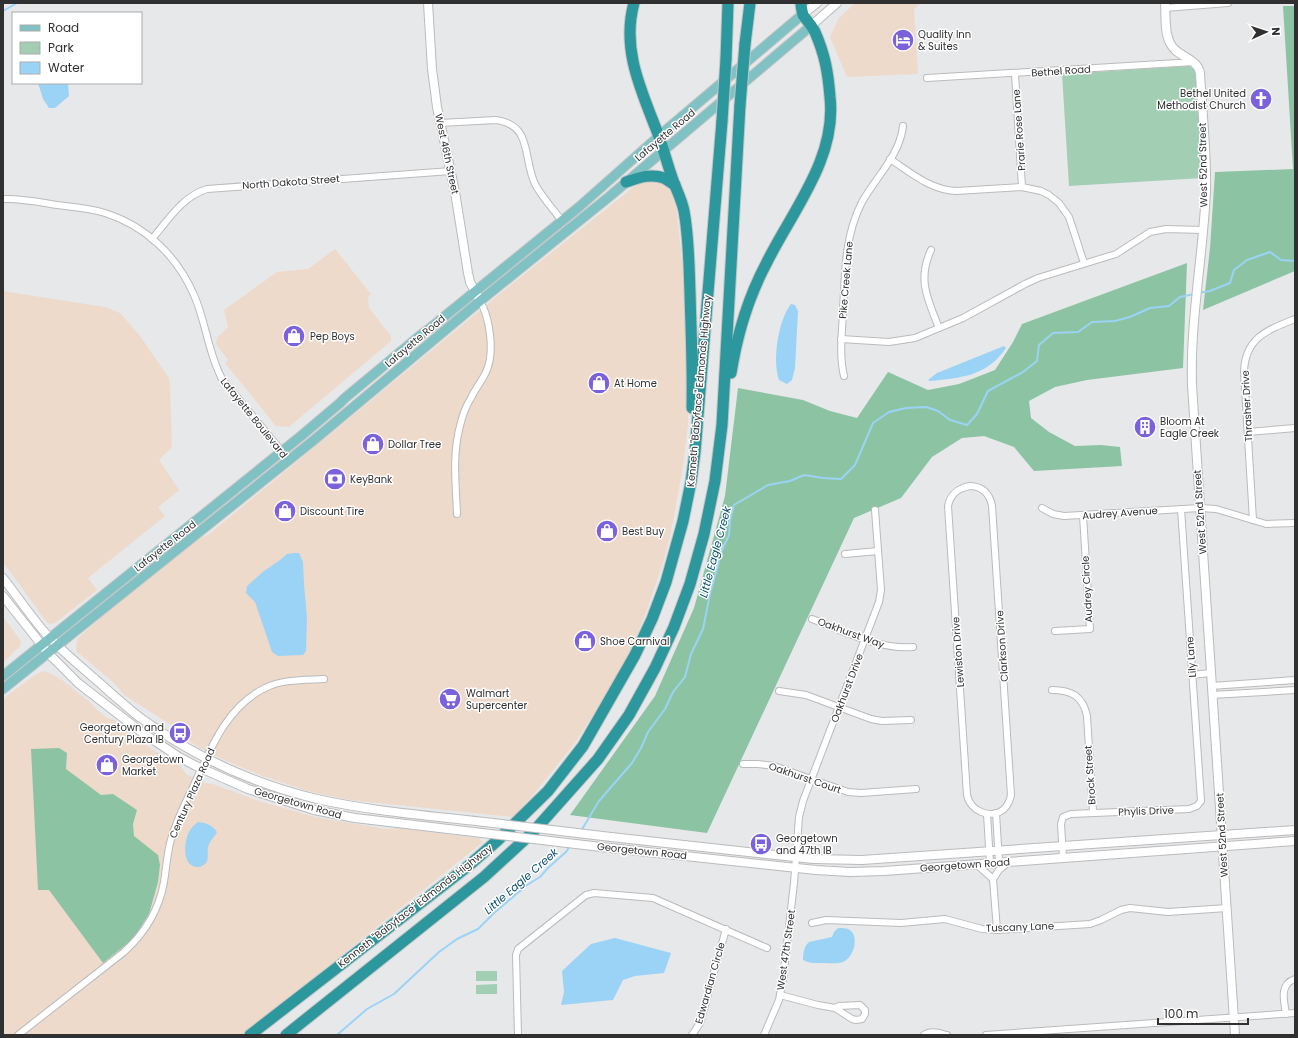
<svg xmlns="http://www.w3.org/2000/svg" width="1298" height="1038" font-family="Poppins,sans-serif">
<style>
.commercial{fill:#eedacb}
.green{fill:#a2cfb4}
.forest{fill:#8cc4a3}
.water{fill:#9bd3f6}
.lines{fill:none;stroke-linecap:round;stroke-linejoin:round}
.stream{stroke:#9bd3f6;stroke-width:2}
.street-casing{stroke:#babbbd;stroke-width:8}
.secondary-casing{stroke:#babbbd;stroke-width:10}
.primary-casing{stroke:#c5c5c5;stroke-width:11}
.highway-casing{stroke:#c5c5c5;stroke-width:13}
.street{stroke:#fff;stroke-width:6}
.secondary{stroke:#fff;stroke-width:8}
.primary{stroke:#80c1c4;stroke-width:9}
.highway{stroke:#2c979c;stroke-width:11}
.secondary-bridge-casing{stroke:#babbbd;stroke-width:10;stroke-linecap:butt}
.highway-bridge-casing{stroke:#c5c5c5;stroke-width:13;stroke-linecap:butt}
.secondary-bridge{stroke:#fff;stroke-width:8}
.highway-bridge{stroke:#2c979c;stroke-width:11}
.labels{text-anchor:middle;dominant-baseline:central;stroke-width:3;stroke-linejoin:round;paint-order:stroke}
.poi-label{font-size:10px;fill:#303031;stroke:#fff;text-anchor:start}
.street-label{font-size:10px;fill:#303031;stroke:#fff}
.water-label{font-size:11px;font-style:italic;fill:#054f70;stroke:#fff}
</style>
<rect width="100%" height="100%" fill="#e7e8ea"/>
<g class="commercial">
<polygon points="855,3 920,3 914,10 918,74 847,77 830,37 839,18"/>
<polygon points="646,180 662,182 668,187 675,201 677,214 683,272 688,395 688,425 683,466 671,532 663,563 645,615 628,657 612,685 575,743 533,795 513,817 350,800 308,791 260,775 220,758 198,747 184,737 176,728 124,695 114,683 76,651 77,639 117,603 193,541 208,535 507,288 640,182"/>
<polygon points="335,249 371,294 368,297 369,308 391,336 391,341 289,427 276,426 225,363 228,360 216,344 217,338 228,327 224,310 277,272 308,269"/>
<polygon points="3,291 105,307 120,313 140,336 169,378 170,385 172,447 159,460 179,490 158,507 165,516 88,578 97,590 55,623 50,624 46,621 3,562"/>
<polygon points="3,617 21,641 20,646 3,663"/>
<polygon points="45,671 61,679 92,704 96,709 107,718 114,720 153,750 180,765 186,774 205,783 213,784 259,801 315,817 387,829 399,828 479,838 483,842 242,1035 3,1035 3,699 32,677 38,673"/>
</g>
<g class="green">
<polygon points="1189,66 1196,70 1203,178 1069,186 1062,74"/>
<rect x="476" y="971" width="21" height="10"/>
<polygon points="497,984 497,994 476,994 476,985"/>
</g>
<g class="forest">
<polygon points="1283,6 1295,6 1295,271 1203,310 1210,248 1215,172 1293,169"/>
<polygon points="1187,263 1183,368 1087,380 1055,387 1029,401 1031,418 1049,432 1075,446 1101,445 1120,447 1122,466 1034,471 1014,447 984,436 962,438 932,457 901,498 854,518 707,833 570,815 655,696 694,608 725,496 738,388 803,400 830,411 857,418 888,372 928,390 959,384 995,370 1013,342 1022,324"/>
<polygon points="59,748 67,753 66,769 101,795 113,794 137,810 133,824 134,836 158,855 160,865 158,882 149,914 133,939 103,963 49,890 38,890 31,749"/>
</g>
<g class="water">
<polygon points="38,83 68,83 69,96 55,108 49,108 43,99"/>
<path d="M791,304l4,1 3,6 -3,57 -3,12 -5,4 -8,-4c-7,-20 -1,-59 12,-76z"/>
<path d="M1004,346l2,2c-19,28 -45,30 -76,33l-2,-1 9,-7z"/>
<polygon points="294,553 299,553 303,562 304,584 307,617 306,651 303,655 278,656 272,652 255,602 246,593 247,586 264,571 280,560 287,554"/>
<path d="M198,822c9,1 14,3 19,10 -3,6 -8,9 -9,16 -1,5 1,11 -2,15 -2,2 -5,4 -8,4 -16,0 -14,-23 -10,-33 2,-5 6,-9 10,-12z"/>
<path d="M838,928c4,0 9,0 12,2 10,8 3,28 -7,32 -5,2 -13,1 -19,1 -8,0 -14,1 -21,-3 0,-6 1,-14 6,-18l23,-5 2,-5z"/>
<polygon points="615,938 671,953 664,973 635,976 623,980 613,1000 561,1005 564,992 562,971 591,944"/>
</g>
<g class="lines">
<g class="stream">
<polyline points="3,11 17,3"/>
<polyline points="1198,293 1210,291 1230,283 1234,270 1247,260 1270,252 1281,260 1295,261"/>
<polyline points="581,831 599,801 632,763 641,748 648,732 665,709 673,692 685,677 691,654 703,629 710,594 722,550 729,535 730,520 734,505 768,485 790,481 804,475 823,478 841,479 855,465 873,423 889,412 906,408 926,407 938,411 950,420 967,425 977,414 988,391 1023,372 1037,361 1039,345 1053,333 1078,332 1092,322 1115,321 1130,317 1150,308 1169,306 1180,297 1194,294"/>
<polyline points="337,1035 367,1009 394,994 439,952 457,939 478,929 494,913 527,885 540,877 549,867 566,852 570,846"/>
</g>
<g class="street-casing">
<g id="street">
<polyline points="1165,8 1228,3"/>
<polyline points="1015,74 1022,187"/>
<polyline points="927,78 1194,62"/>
<path d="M440,123l56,-3c38,5 26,40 40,66 7,12 17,23 26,35"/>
<path d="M890,159c20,13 40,31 66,32l66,-4 19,4 8,4 10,8 10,14 15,46"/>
<path d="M3,199c18,-1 36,3 54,6 16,2 33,3 48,8 41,13 72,43 89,82 12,27 14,58 28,84l67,81"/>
<path d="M152,239c16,-19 31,-43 55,-50l244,-18"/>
<path d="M931,250c-14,30 -3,50 8,78"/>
<polyline points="841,339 889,342 915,338 963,318 1025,284 1038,278 1116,254 1150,232 1166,229 1203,230"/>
<path d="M844,376c-5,-21 -2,-42 -1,-64 2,-37 1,-75 19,-110 14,-25 38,-47 41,-76"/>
<polyline points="1248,432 1295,428"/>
<path d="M970,486c12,0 20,8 22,20l19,289c-1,5 -3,10 -7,14 -13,11 -34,2 -37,-14l-19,-289c2,-11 10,-18 22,-20z"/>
<polyline points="1042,508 1053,514 1064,516 1200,508 1216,509 1266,524 1295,523"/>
<path d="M457,514c-1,-29 -5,-59 3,-88 2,-9 6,-20 11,-28 4,-9 11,-17 15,-26 9,-19 4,-54 -6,-71"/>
<path d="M1253,520l-9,-148c1,-34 23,-42 51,-53"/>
<polyline points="845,554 878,551"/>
<path d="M812,619c31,12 68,31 101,28"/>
<polyline points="1055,631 1090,629 1083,515"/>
<polyline points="1192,675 1210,673"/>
<polyline points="1211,686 1295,680"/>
<path d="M1052,690c19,0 31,6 35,26l6,96"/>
<polyline points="779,691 806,695 871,719 882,721 911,720"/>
<polyline points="1212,695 1295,690"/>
<polyline points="743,764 758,764 774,766 848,792 861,793 916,789"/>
<polyline points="996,813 999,862"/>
<polyline points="987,814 990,863"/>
<polyline points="1063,858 1061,824 1063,817 1071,814 1189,809 1197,806 1201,801 1181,509"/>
<polyline points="976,864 993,879"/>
<polyline points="993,879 997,930"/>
<polyline points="993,879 999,870 1009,862"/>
<polyline points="812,923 826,920 901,923 945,919 982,929 998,930 1090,924 1101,920 1121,910 1130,908 1168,912 1227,908"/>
<polyline points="780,995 818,1005 835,1008 852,1019 856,1020 862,1019 865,1014 865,1010 860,1005 839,1006 835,1008"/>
<path d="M1286,1014c-2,-13 -7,-30 9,-35"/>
<path d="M18,1035l106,-83c21,-19 35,-42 40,-70 2,-13 3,-26 6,-39 5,-19 14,-38 23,-56 17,-37 33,-80 72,-99 18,-9 40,-8 59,-9"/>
<polyline points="518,1035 516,955 518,949 586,895 594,893 653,898 767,948"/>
<polyline points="692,1035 700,1023 726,929"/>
<polyline points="764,1035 779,1000 783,979 794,883 799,817 803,801 879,602 881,590 875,510"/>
<path d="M924,1035c7,-5 15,-2 23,0"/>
<polyline points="986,1035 1295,1013"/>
</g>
</g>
<g class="secondary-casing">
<g id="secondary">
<polyline points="428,3 432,69 437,107 455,192 468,273 470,282 478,297"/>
<path d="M1165,3c1,12 -1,29 5,40 6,14 27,14 30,30 2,39 7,79 6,118 -3,65 -16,130 -14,194l43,650"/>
<polyline points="803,14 817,3"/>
<polyline points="812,25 837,3"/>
<path d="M3,578c15,19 28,39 44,57 15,16 31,29 47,43 16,14 31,28 48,41 53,38 112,65 175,80 58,13 118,17 176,24"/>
<polyline points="3,596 48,653 78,683 140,731 179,757 196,766 248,789 314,810 355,818 482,833"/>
<polyline points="611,837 813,859 862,860 1295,830"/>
<polyline points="601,847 816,870 850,872 884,871 1295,841"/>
</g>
</g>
<g class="primary-casing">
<g id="primary">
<polyline points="3,676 301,436 340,403 345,398 422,334 429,329 579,207 659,136 803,14"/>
<polyline points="3,689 314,440 480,301 610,196 812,25"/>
</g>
</g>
<g class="highway-casing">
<g id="highway">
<path d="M634,3c-13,47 8,89 24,131 6,16 10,33 16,49 4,10 8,18 10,28 5,27 5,55 6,82 1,38 3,76 2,115"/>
<polyline points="745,44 750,3"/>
<polyline points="726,59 728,3"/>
<path d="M626,182c12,-4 25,-9 38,-4 4,2 7,5 11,7"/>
<path d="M731,373c6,-38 17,-75 35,-109 26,-53 71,-105 64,-167 -2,-25 -5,-42 -15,-65 -3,-6 -8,-11 -12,-17 -1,-4 -2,-8 -2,-12"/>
<polyline points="250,1035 467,867 498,840 548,791 583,746 635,655 652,619 666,582 683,521 691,482 695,452 722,121"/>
<polyline points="286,1035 484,877 534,831 598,759 629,715 655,668 674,627 690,584 704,534 715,481 722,425 740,105"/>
</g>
</g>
<use href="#street" class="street"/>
<use href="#secondary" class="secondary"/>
<use href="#primary" class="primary"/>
<use href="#highway" class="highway"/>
<g class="secondary-bridge-casing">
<g id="secondary-bridge">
<polyline points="493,823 611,837"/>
<polyline points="482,833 601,847"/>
</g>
</g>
<g class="highway-bridge-casing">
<g id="highway-bridge">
<polyline points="740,105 745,44"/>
<polyline points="722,121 726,59"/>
</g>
</g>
<use href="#secondary-bridge" class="secondary-bridge"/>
<use href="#highway-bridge" class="highway-bridge"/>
</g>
<defs>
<g id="hotel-disc" transform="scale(1.15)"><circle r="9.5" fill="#7b61dc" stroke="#fff"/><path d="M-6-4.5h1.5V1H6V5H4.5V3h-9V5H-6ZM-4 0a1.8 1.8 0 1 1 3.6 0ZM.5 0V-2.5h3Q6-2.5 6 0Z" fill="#fff"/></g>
<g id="church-disc" transform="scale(1.15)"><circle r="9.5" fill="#7b61dc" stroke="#fff"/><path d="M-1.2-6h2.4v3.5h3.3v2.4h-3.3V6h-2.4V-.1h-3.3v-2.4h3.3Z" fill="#fff"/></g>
<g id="shop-disc" transform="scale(1.15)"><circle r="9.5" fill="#7b61dc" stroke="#fff"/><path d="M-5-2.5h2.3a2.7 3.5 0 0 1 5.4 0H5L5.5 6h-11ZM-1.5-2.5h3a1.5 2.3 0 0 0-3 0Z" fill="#fff"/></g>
<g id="building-disc" transform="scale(1.15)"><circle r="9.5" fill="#7b61dc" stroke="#fff"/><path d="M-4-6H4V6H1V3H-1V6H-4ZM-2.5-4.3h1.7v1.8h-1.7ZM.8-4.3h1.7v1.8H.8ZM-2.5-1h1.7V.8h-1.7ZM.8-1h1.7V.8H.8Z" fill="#fff"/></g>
<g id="bank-disc" transform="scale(1.15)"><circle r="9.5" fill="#7b61dc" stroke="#fff"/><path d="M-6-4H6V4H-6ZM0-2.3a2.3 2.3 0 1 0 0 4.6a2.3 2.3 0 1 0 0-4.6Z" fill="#fff"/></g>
<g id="supermarket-disc" transform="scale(1.15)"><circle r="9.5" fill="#7b61dc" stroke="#fff"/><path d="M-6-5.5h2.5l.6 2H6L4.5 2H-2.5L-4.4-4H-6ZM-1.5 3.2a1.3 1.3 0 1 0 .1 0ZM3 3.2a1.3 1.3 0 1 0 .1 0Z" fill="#fff"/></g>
<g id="bus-disc" transform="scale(1.15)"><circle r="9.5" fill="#7b61dc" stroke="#fff"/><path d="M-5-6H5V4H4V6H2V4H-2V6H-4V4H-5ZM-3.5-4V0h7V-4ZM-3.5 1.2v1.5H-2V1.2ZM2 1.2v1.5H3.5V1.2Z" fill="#fff"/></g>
</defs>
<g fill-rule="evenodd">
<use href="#hotel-disc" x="903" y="40"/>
<use href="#church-disc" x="1261" y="99"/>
<use href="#shop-disc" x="294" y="336"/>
<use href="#shop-disc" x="599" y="383"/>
<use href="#building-disc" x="1145" y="427"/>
<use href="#shop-disc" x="373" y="444"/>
<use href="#bank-disc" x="335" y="479"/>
<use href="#shop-disc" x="285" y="511"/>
<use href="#shop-disc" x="607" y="531"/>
<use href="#shop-disc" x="585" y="641"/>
<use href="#supermarket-disc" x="450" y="699"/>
<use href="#bus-disc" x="180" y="733"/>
<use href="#shop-disc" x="107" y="765"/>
<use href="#bus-disc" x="761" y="844"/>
</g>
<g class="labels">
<g class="poi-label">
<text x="918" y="34">Quality Inn<tspan x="918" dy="12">&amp; Suites</tspan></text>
<text x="1246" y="93" text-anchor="end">Bethel United<tspan x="1246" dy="12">Methodist Church</tspan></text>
<text x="310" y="336">Pep Boys</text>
<text x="614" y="383">At Home</text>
<text x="1160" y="421">Bloom At<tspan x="1160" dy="12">Eagle Creek</tspan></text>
<text x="388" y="444">Dollar Tree</text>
<text x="350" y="479">KeyBank</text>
<text x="300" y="511">Discount Tire</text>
<text x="622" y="531">Best Buy</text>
<text x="600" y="641">Shoe Carnival</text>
<text x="466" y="693">Walmart<tspan x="466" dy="12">Supercenter</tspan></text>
<text x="164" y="727" text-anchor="end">Georgetown and<tspan x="164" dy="12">Century Plaza IB</tspan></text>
<text x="122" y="759">Georgetown<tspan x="122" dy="12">Market</tspan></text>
<text x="776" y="838">Georgetown<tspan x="776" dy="12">and 47th IB</tspan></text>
</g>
<g class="street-label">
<text transform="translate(1061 71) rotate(-4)">Bethel Road</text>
<text transform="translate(1019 130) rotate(-94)">Prarie Rose Lane</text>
<text transform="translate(665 135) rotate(-40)">Lafayette Road</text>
<text transform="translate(447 154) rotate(78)">West 46th Street</text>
<text transform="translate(1203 165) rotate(-91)">West 52nd Street</text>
<text transform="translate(291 182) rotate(-4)">North Dakota Street</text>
<text transform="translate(846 280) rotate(-85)">Pike Creek Lane</text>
<text transform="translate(415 341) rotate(-40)">Lafayette Road</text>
<text transform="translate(699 391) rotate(-85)">Kenneth "Babyface" Edmonds Highway</text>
<text transform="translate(1247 406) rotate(-93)">Thrasher Drive</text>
<text transform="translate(254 418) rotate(51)">Lafayette Boulevard</text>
<text transform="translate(1200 512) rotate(-94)">West 52nd Street</text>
<text transform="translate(1120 513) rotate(-4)">Audrey Avenue</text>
<text transform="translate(165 546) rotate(-38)">Lafayette Road</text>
<text transform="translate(1087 589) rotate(-93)">Audrey Circle</text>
<text transform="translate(851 633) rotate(20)">Oakhurst Way</text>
<text transform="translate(1002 646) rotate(-94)">Clarkson Drive</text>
<text transform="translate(958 652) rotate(-94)">Lewiston Drive</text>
<text transform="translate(1191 657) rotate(-94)">Lily Lane</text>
<text transform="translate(847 688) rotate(-69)">Oakhurst Drive</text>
<text transform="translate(1090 775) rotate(-94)">Brock Street</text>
<text transform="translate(805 778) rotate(19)">Oakhurst Court</text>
<text transform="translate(192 793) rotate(-66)">Century Plaza Road</text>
<text transform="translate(298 803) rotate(16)">Georgetown Road</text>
<text transform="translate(1146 811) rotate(-2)">Phylis Drive</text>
<text transform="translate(1222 835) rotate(-93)">West 52nd Street</text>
<text transform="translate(642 851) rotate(6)">Georgetown Road</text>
<text transform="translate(965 865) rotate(-4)">Georgetown Road</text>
<text transform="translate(415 906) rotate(-38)">Kenneth "Babyface" Edmonds Highway</text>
<text transform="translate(1020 927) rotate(-2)">Tuscany Lane</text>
<text transform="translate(786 950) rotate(-82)">West 47th Street</text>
<text transform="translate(710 983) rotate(-74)">Edwardian Circle</text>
</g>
<g class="water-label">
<text transform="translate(715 552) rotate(-75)">Little Eagle Creek</text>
<text transform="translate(521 881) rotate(-41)">Little Eagle Creek</text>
</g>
</g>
<rect width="1298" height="1038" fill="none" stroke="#303031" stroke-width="8"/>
<rect x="12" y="12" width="130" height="72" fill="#ffffff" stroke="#acacad"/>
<rect x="20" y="25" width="20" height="6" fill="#80c1c4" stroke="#acacad"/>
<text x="48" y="32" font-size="12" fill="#303031">Road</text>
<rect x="20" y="42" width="20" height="12" fill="#a2cfb4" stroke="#acacad"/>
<text x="48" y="52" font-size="12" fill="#303031">Park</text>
<rect x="20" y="62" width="20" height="12" fill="#9bd3f6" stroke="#acacad"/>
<text x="48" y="72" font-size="12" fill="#303031">Water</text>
<g transform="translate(1266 32) rotate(87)" stroke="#ffffff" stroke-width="3" paint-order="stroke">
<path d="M0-3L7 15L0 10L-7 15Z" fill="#303031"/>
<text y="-6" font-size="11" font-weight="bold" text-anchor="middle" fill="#303031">N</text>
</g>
<path d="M1158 1018v6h90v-6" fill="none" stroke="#303031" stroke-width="2"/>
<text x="1164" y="1018" font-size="12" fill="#303031" stroke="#ffffff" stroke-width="3" paint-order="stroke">100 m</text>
</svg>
